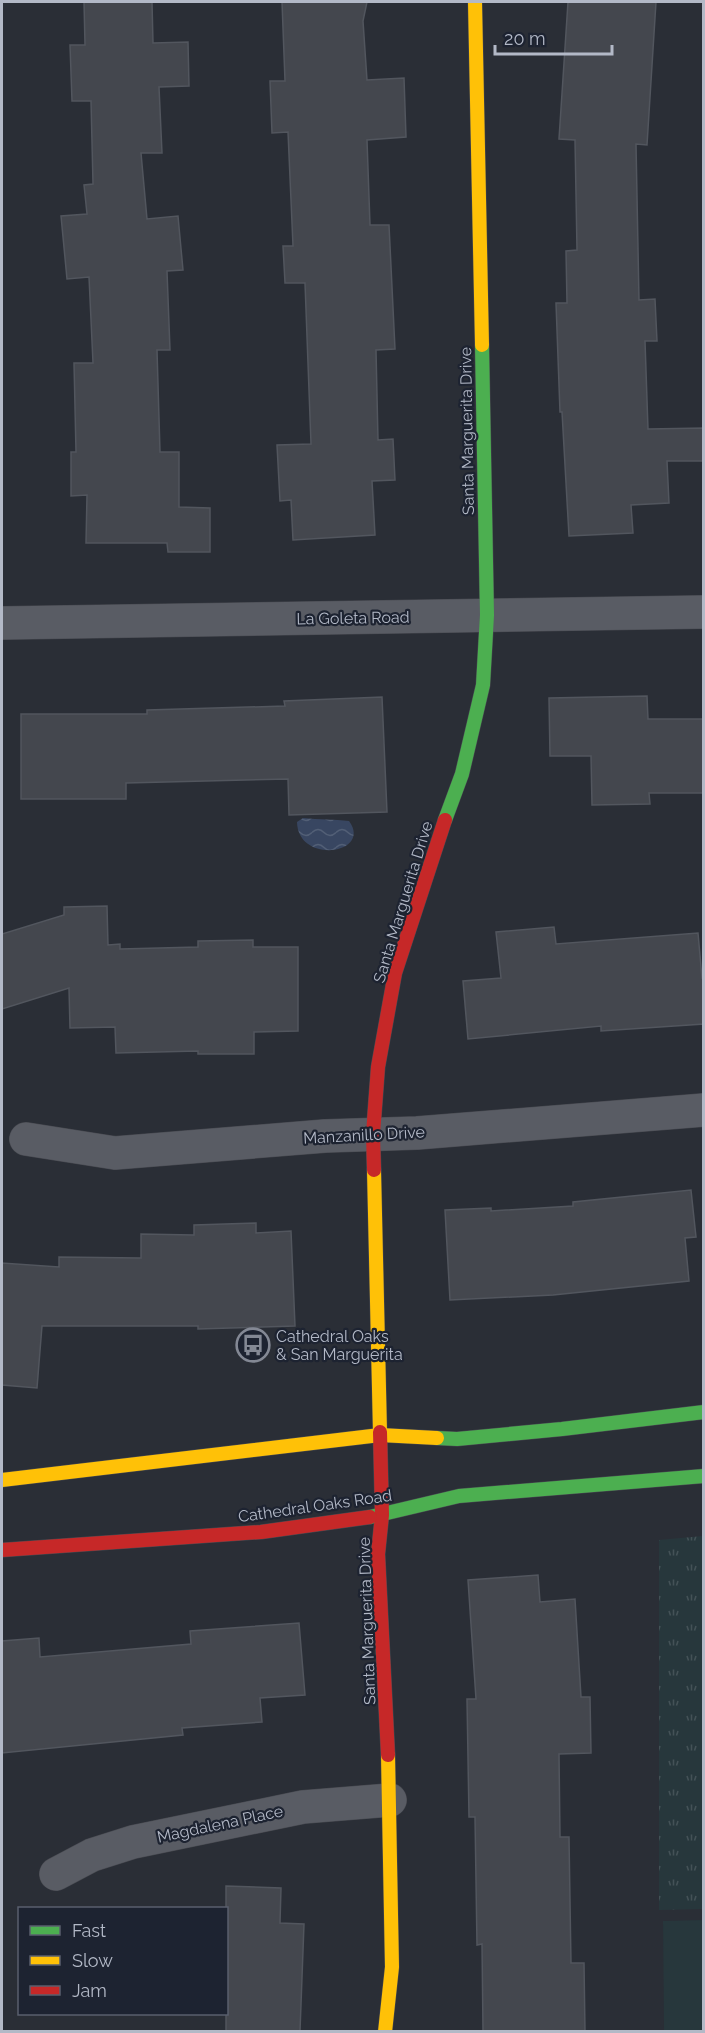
<svg xmlns="http://www.w3.org/2000/svg" width="705" height="2033" font-family="Raleway,sans-serif">
<style>
.grass{fill:url(#grass-tufts)}
.pitch{fill:#27373c}
.water{fill:url(#water-waves)}
.building{fill:#44474e;stroke:#52565e;stroke-width:1.5}
.lines{fill:none;stroke-linecap:round;stroke-linejoin:round}
.street-casing{stroke:#484a51;stroke-width:34}
.fast-casing{stroke:#484a51;stroke-width:15}
.slow-casing{stroke:#484a51;stroke-width:15}
.jam-casing{stroke:#484a51;stroke-width:15}
.street{stroke:#595c64;stroke-width:33}
.fast{stroke:#4caf50;stroke-width:14}
.slow{stroke:#ffc107;stroke-width:14}
.jam{stroke:#c62828;stroke-width:14}
.labels{text-anchor:middle;dominant-baseline:central;stroke-width:4.5;stroke-linejoin:round;paint-order:stroke}
.street-label{font-size:16px;fill:#b3b9c7;stroke:#1d2331}
.poi-label{font-size:16px;fill:#b3b9c7;stroke:#1d2331;text-anchor:start}
</style>
<defs>
<pattern id="grass-tufts" width="24" height="20" patternUnits="userSpaceOnUse" patternTransform="scale(1.5)"><rect width="24" height="20" fill="#27373c"/><path d="M3 7l-1-3M5 7V3M7 7l1-3M15 17l-1-3M17 17v-4M19 17l1-3" fill="none" stroke="#445257"/></pattern>
<pattern id="water-waves" width="16" height="10" patternUnits="userSpaceOnUse" patternTransform="scale(1.5)"><rect width="16" height="10" fill="#384661"/><path d="M0 5q4-4 8 0t8 0" fill="none" stroke="#525f76"/></pattern>
</defs>
<rect width="100%" height="100%" fill="#2a2e36"/>
<polygon class="grass" points="703,1536 703,1909 659,1910 659,1540"/>
<polygon class="pitch" points="703,1920 703,2031 664,2031 663,1921"/>
<path class="water" d="M303,818c16,2 31,1 46,3 24,33 -51,44 -52,1z"/>
<g class="building">
<polygon points="84,2 152,2 153,43 188,42 189,86 159,87 162,153 141,153 147,219 178,216 183,270 167,271 170,350 157,350 160,452 179,452 179,507 210,508 210,552 168,552 167,543 86,543 87,495 71,496 71,452 76,452 74,363 93,363 89,277 67,279 61,216 87,214 84,185 93,184 91,101 72,101 70,45 85,45"/>
<polygon points="282,2 367,2 363,21 367,80 404,78 406,137 367,140 370,225 389,225 395,349 376,350 378,440 393,439 395,480 372,481 375,535 293,540 291,500 280,501 277,445 311,444 305,283 285,283 283,246 293,246 288,132 272,133 270,81 285,81"/>
<polygon points="568,2 656,2 647,145 636,144 639,300 655,299 657,341 645,341 648,429 704,428 704,461 667,461 669,503 631,505 633,533 569,536 562,412 560,412 556,303 567,303 566,251 577,250 575,140 559,139"/>
<polygon points="647,696 648,719 704,719 704,793 649,793 650,804 592,805 591,756 550,756 549,698"/>
<polygon points="382,697 387,812 289,815 288,779 126,783 126,799 21,799 21,714 147,714 147,710 285,706 284,701"/>
<polygon points="107,906 108,945 120,944 120,949 198,947 198,941 253,940 253,947 298,947 298,1031 254,1032 254,1054 198,1054 198,1051 116,1053 115,1027 70,1028 69,988 2,1009 2,934 64,915 64,907"/>
<polygon points="554,927 556,944 698,933 702,978 704,978 704,1024 601,1031 601,1026 468,1039 463,981 501,978 496,932"/>
<polygon points="691,1190 696,1237 685,1238 689,1281 553,1295 450,1300 445,1210 491,1208 491,1211 573,1206 573,1202"/>
<polygon points="256,1223 256,1233 291,1231 295,1326 198,1329 198,1326 42,1326 37,1388 2,1385 2,1263 59,1267 59,1257 141,1258 141,1234 194,1235 194,1225"/>
<polygon points="538,1575 540,1602 575,1599 581,1697 590,1697 591,1753 559,1754 560,1837 569,1837 571,1963 584,1963 585,2031 483,2031 482,1944 477,1945 475,1817 469,1817 467,1699 476,1699 468,1580"/>
<polygon points="299,1623 305,1695 260,1698 262,1722 182,1728 183,1735 2,1753 2,1641 39,1638 40,1657 191,1644 190,1631"/>
<polygon points="226,1886 281,1888 280,1923 304,1924 300,2031 226,2031"/>
</g>
<g class="lines">
<g class="street-casing">
<g id="street">
<polyline points="2,623 704,612"/>
<polyline points="26,1139 115,1153 325,1136 417,1133 704,1110"/>
<polyline points="56,1874 92,1855 133,1842 303,1807 390,1800"/>
</g>
</g>
<g class="fast-casing">
<g id="fast">
<polyline points="445,820 462,774 483,685 487,615 482,345"/>
<polyline points="437,1438 457,1439 562,1429 704,1412"/>
<polyline points="370,1517 459,1496 704,1476"/>
</g>
</g>
<g class="slow-casing">
<g id="slow">
<polyline points="475,2 482,345"/>
<polyline points="374,1170 380,1432"/>
<polyline points="2,1480 380,1435 437,1438"/>
<polyline points="385,2032 392,1967 388,1755"/>
</g>
</g>
<g class="jam-casing">
<g id="jam">
<polyline points="374,1170 373,1134 378,1067 395,973 445,820"/>
<polyline points="380,1432 382,1515 378,1554 388,1755"/>
<polyline points="2,1550 261,1532 370,1517"/>
</g>
</g>
<use href="#street" class="street"/>
<use href="#fast" class="fast"/>
<use href="#slow" class="slow"/>
<use href="#jam" class="jam"/>
</g>
<defs>
<g id="bus-ring" transform="scale(1.725)"><circle r="9.5" fill="#1d2331" stroke="#838894" stroke-width="1.5"/><path d="M-5-6H5V4H4V6H2V4H-2V6H-4V4H-5ZM-3.5-4V0h7V-4ZM-3.5 1.2v1.5H-2V1.2ZM2 1.2v1.5H3.5V1.2Z" fill="#838894"/></g>
</defs>
<g fill-rule="evenodd">
<use href="#bus-ring" x="253" y="1345"/>
</g>
<g class="labels">
<g class="street-label">
<text transform="translate(467 431) rotate(-91)">Santa Marguerita Drive</text>
<text transform="translate(353 618) rotate(-1)">La Goleta Road</text>
<text transform="translate(403 902) rotate(-73)">Santa Marguerita Drive</text>
<text transform="translate(364 1135) rotate(-3)">Manzanillo Drive</text>
<text transform="translate(315 1506) rotate(-8)">Cathedral Oaks Road</text>
<text transform="translate(367 1621) rotate(-92)">Santa Marguerita Drive</text>
<text transform="translate(220 1824) rotate(-12)">Magdalena Place</text>
</g>
<g class="poi-label">
<text x="276" y="1336">Cathedral Oaks<tspan x="276" dy="18">&amp; San Marguerita</tspan></text>
</g>
</g>
<rect width="705" height="2033" fill="none" stroke="#b3b9c7" stroke-width="6"/>
<rect x="18" y="1907" width="210" height="108" fill="#1d2331" stroke="#595f6d" stroke-width="1.5"/>
<rect x="30" y="1926" width="30" height="9" fill="#4caf50" stroke="#595f6d" stroke-width="1.5"/>
<text x="72" y="1937" font-size="18" fill="#b3b9c7">Fast</text>
<rect x="30" y="1956" width="30" height="9" fill="#ffc107" stroke="#595f6d" stroke-width="1.5"/>
<text x="72" y="1967" font-size="18" fill="#b3b9c7">Slow</text>
<rect x="30" y="1986" width="30" height="9" fill="#c62828" stroke="#595f6d" stroke-width="1.5"/>
<text x="72" y="1997" font-size="18" fill="#b3b9c7">Jam</text>
<path d="M495 45v9h117v-9" fill="none" stroke="#b3b9c7" stroke-width="3"/>
<text x="504" y="45" font-size="18" fill="#b3b9c7" stroke="#1d2331" stroke-width="4.5" paint-order="stroke">20 m</text>
</svg>
